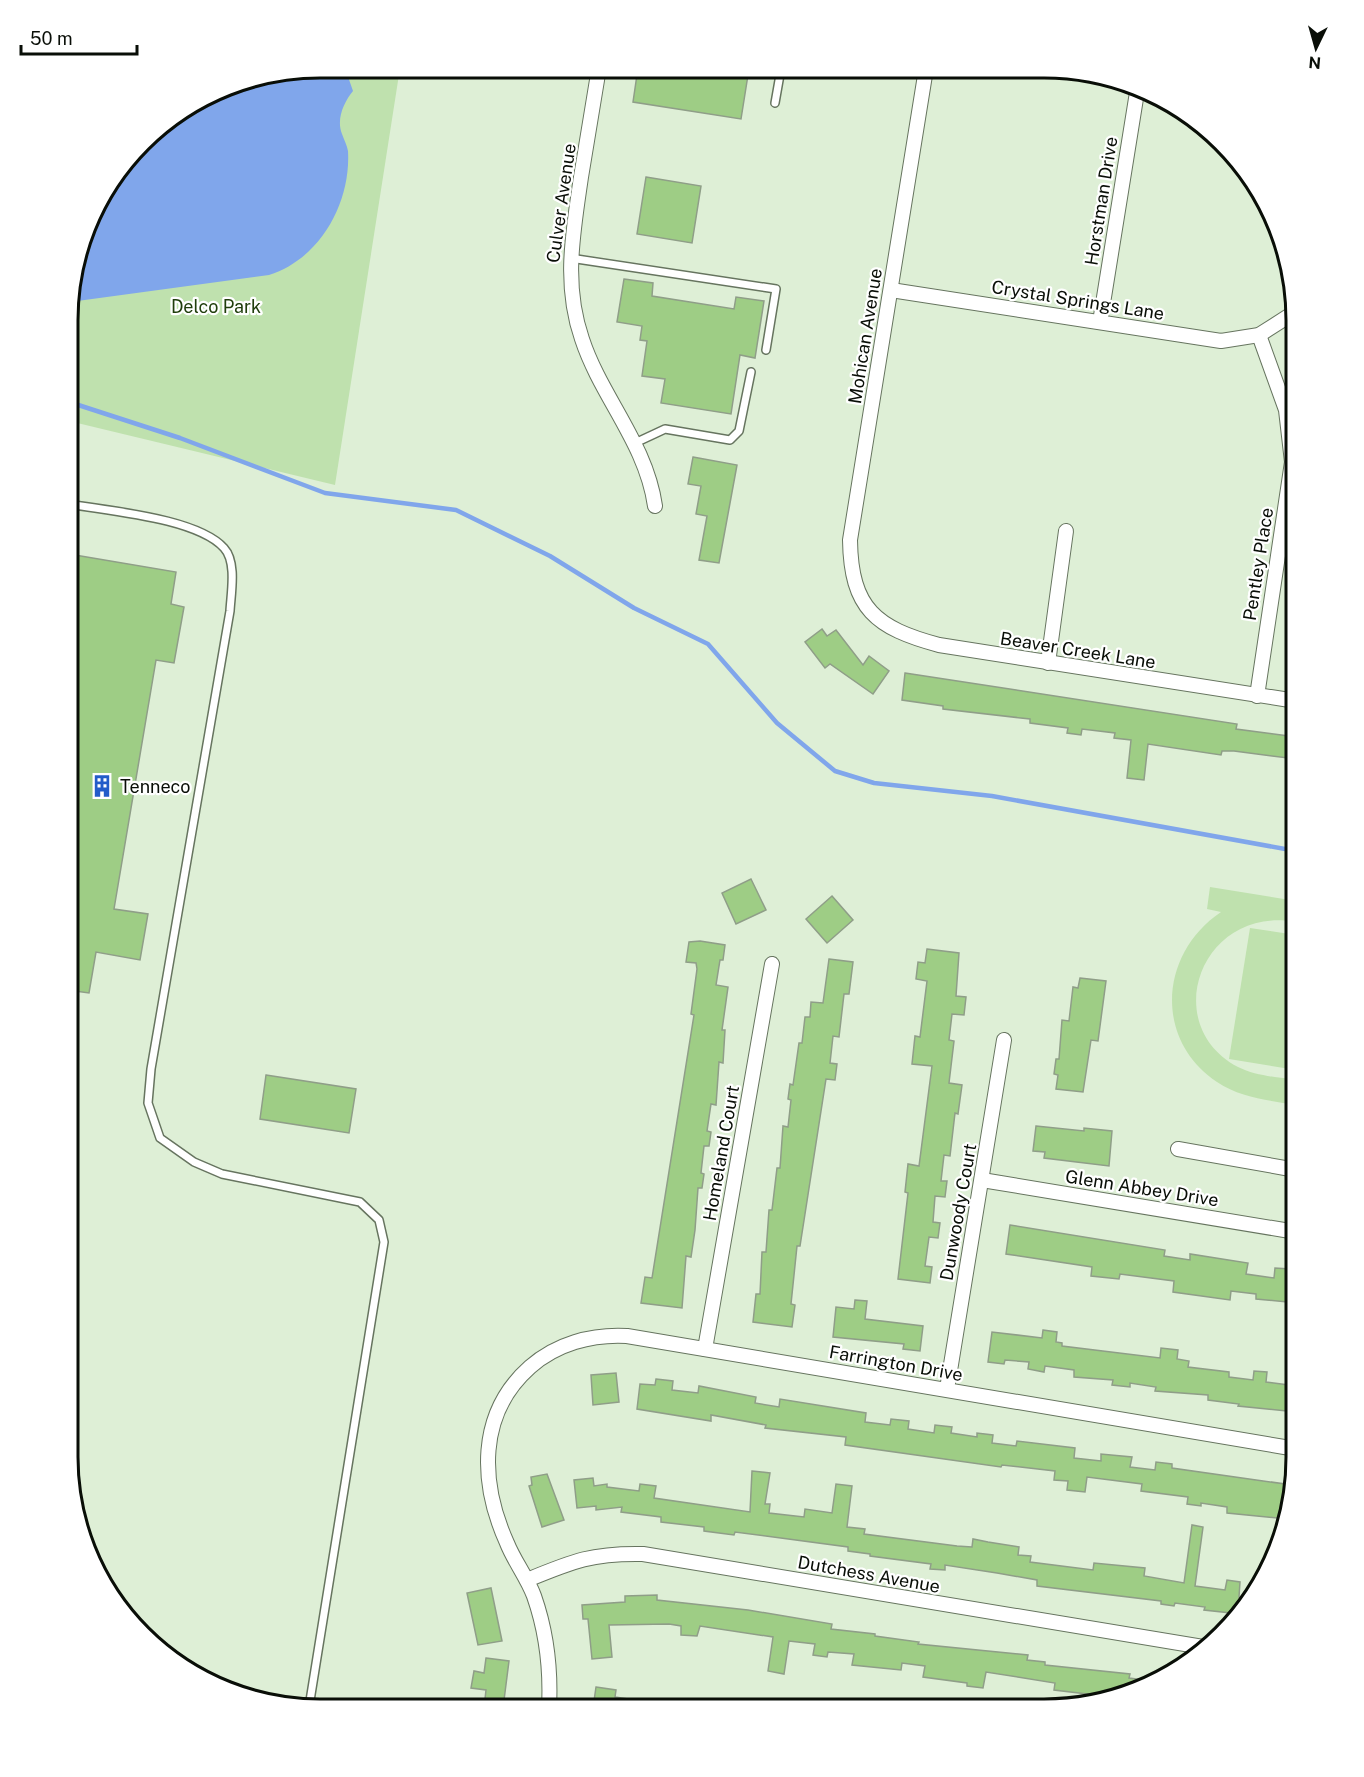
<svg xmlns="http://www.w3.org/2000/svg" width="1364" height="1777" font-family="'Public Sans',sans-serif">
<style>
.green{fill:#bfe1ae}
.water{fill:#80a6eb}
.lines{fill:none;stroke-linecap:round;stroke-linejoin:round}
.stream{stroke:#80a6eb;stroke-width:4.5}
.building{fill:#9ecd85;stroke:#8f9e88;stroke-width:1.5}
.lane-casing{stroke:#66745f;stroke-width:10}
.street-casing{stroke:#66745f;stroke-width:16}
.lane{stroke:#fff;stroke-width:7}
.street{stroke:#fff;stroke-width:14}
.labels{text-anchor:middle;dominant-baseline:central;stroke-width:4.5;stroke-linejoin:round;paint-order:stroke}
.street-label{font-size:18px;fill:#090e07;stroke:#fff}
.park-label{font-size:18px;fill:#203e0c;stroke:#fff}
.poi-label{font-size:18px;fill:#090e07;stroke:#fff;text-anchor:start}
.rim{fill:none;stroke:#090e07;stroke-width:3}
</style>
<rect width="100%" height="100%" fill="#deefd6"/>
<g class="green">
<polygon points="320,68 400,68 335,485 69,421 70,286 101,194 154,130 238,81"/>
<path d="M1210,887l86,14v21c-95,-17 -138,103 -58,145 18,9 39,10 58,13v25c-28,-5 -55,-7 -79,-23 -64,-43 -57,-129 4,-170l-14,-3z"/>
<polygon points="1250,928 1296,935 1296,1070 1229,1059"/>
</g>
<path class="water" d="M320,68h25l8,23c-9,11 -17,28 -11,43 2,6 5,11 6,17 3,52 -28,108 -79,124l-199,27v-16l31,-92 53,-64 84,-49z"/>
<g class="lines">
<polyline class="stream" points="69,402 180,438 325,493 456,510 550,556 634,608 708,644 777,723 835,771 874,783 992,796 1296,851"/>
</g>
<g class="building">
<polygon points="638,68 707,69 748,75 741,119 633,102"/>
<polygon points="646,177 701,186 692,243 637,234"/>
<polygon points="624,279 653,283 652,296 734,309 736,297 764,301 755,358 740,355 731,414 661,403 665,379 642,376 647,341 640,340 642,326 617,322"/>
<polygon points="693,457 737,465 719,563 699,560 707,516 696,514 701,486 688,484"/>
<polygon points="69,554 176,572 171,604 184,607 174,663 156,660 114,909 148,914 140,960 96,952 89,993 68,990"/>
<polygon points="822,629 827,636 836,630 863,665 869,656 889,671 873,694 830,664 825,668 805,642"/>
<polygon points="905,673 1237,724 1236,729 1296,737 1296,759 1234,751 1222,751 1221,755 1148,744 1144,780 1127,778 1131,740 1114,738 1115,733 1082,729 1081,735 1067,733 1068,728 1030,723 1030,719 943,709 943,706 902,700"/>
<polygon points="751,879 766,910 736,924 722,893"/>
<polygon points="832,896 853,920 827,943 806,919"/>
<polygon points="700,941 725,945 723,960 720,960 716,985 728,987 722,1030 725,1030 723,1063 719,1062 716,1105 711,1104 707,1131 711,1132 709,1146 704,1146 701,1173 704,1174 702,1188 698,1188 695,1230 691,1257 686,1256 682,1308 641,1303 645,1277 652,1278 694,1015 691,1014 697,969 696,963 686,962 689,942"/>
<polygon points="927,949 959,953 956,996 966,997 964,1015 952,1014 949,1040 954,1041 949,1083 962,1085 958,1114 955,1113 950,1156 944,1155 941,1181 947,1181 945,1197 935,1196 933,1222 940,1223 938,1238 929,1237 925,1266 932,1267 930,1283 898,1279 908,1193 905,1192 908,1164 919,1166 932,1066 912,1064 915,1036 920,1037 927,981 916,979 918,962 925,963"/>
<polygon points="829,959 853,962 849,994 844,994 839,1037 833,1036 830,1063 837,1064 835,1080 826,1079 800,1246 797,1246 791,1304 795,1305 792,1327 753,1322 756,1294 760,1294 762,1252 766,1252 769,1210 772,1210 777,1168 780,1168 783,1126 788,1127 791,1100 788,1099 790,1084 793,1085 799,1043 802,1043 805,1017 810,1017 811,1002 823,1003"/>
<polygon points="1080,978 1106,981 1098,1041 1091,1040 1083,1092 1056,1089 1058,1075 1054,1074 1056,1059 1059,1059 1062,1020 1069,1021 1073,987 1078,988"/>
<polygon points="266,1075 356,1089 349,1133 260,1119"/>
<polygon points="1036,1126 1084,1131 1084,1128 1112,1131 1109,1166 1044,1158 1045,1152 1033,1151"/>
<polygon points="1010,1225 1165,1250 1164,1256 1190,1260 1190,1254 1248,1263 1246,1274 1274,1278 1275,1268 1290,1269 1287,1302 1256,1299 1256,1294 1231,1291 1230,1300 1173,1292 1174,1281 1120,1274 1119,1279 1091,1276 1092,1267 1006,1254"/>
<polygon points="855,1300 867,1301 865,1319 923,1326 920,1351 903,1349 904,1344 833,1337 836,1307 854,1309"/>
<polygon points="1043,1330 1057,1332 1056,1342 1062,1343 1062,1346 1160,1358 1161,1348 1178,1350 1177,1359 1189,1361 1188,1367 1229,1372 1229,1377 1253,1380 1254,1371 1267,1372 1266,1382 1296,1386 1296,1412 1238,1406 1239,1404 1208,1400 1208,1395 1155,1391 1156,1387 1130,1383 1130,1387 1112,1385 1113,1380 1074,1377 1074,1370 1045,1366 1044,1372 1028,1369 1029,1362 1005,1360 1004,1364 988,1362 992,1332 1042,1338"/>
<polygon points="616,1373 619,1402 593,1405 591,1375"/>
<polygon points="656,1379 673,1381 672,1390 698,1393 699,1386 756,1397 755,1403 779,1407 780,1399 866,1413 865,1422 890,1425 891,1419 909,1421 908,1429 934,1433 935,1425 952,1427 951,1433 977,1437 977,1433 993,1435 992,1443 1016,1446 1017,1441 1075,1448 1074,1458 1101,1461 1101,1454 1132,1457 1130,1467 1155,1470 1156,1462 1172,1464 1172,1468 1285,1484 1284,1493 1292,1494 1287,1519 1227,1513 1227,1507 1201,1503 1201,1506 1187,1504 1188,1497 1141,1491 1142,1484 1087,1477 1085,1492 1067,1490 1068,1481 1054,1480 1055,1471 1002,1465 1001,1467 845,1445 846,1437 765,1428 766,1425 711,1415 711,1421 637,1409 640,1384 655,1385"/>
<polygon points="752,1471 770,1473 765,1504 770,1504 769,1513 804,1517 805,1509 832,1513 836,1484 852,1486 847,1527 865,1529 864,1534 957,1546 972,1547 973,1539 988,1542 1019,1547 1018,1555 1031,1556 1030,1562 1093,1570 1094,1563 1145,1568 1144,1576 1184,1583 1192,1525 1203,1527 1195,1586 1225,1590 1227,1580 1240,1582 1239,1597 1253,1598 1240,1614 1204,1610 1205,1607 1175,1603 1174,1606 1161,1604 1161,1601 1037,1586 1037,1580 997,1573 945,1565 945,1570 930,1569 931,1564 870,1556 870,1554 848,1551 848,1547 735,1532 734,1535 704,1531 704,1527 661,1522 661,1517 621,1512 622,1507 596,1510 596,1506 577,1508 574,1480 593,1478 594,1486 607,1484 607,1487 639,1491 640,1484 656,1486 654,1498 750,1512"/>
<polygon points="547,1474 564,1520 542,1527 529,1486 532,1485 531,1477"/>
<polygon points="491,1588 502,1641 478,1645 467,1593"/>
<polygon points="657,1595 657,1600 748,1610 832,1624 831,1629 875,1634 875,1636 919,1642 918,1644 1028,1655 1027,1660 1045,1662 1045,1665 1130,1674 1129,1678 1159,1682 1104,1696 1054,1690 1055,1683 986,1672 983,1688 967,1686 967,1683 923,1677 925,1666 902,1663 901,1670 852,1665 854,1654 828,1652 827,1657 813,1655 815,1644 789,1641 784,1674 768,1671 773,1637 700,1626 697,1636 681,1635 681,1626 669,1624 609,1625 612,1657 592,1659 588,1619 583,1619 582,1605 625,1602 625,1596"/>
<polygon points="486,1658 509,1661 503,1708 484,1708 486,1690 471,1688 474,1671 484,1673"/>
<polygon points="596,1687 616,1690 615,1697 641,1701 641,1708 593,1708"/>
</g>
<g class="lines">
<g class="lane-casing">
<g id="lane">
<polyline points="775,103 781,69"/>
<polyline points="570,258 776,289 766,350"/>
<polyline points="635,443 665,429 730,440 739,431 751,372"/>
<path d="M69,504c39,7 128,14 155,44 13,14 7,45 6,63l-79,458 -3,34 12,35 34,24 28,12 138,28 19,18 5,22 -75,465"/>
</g>
</g>
<g class="street-casing">
<g id="street">
<path d="M599,68c-6,36 -12,73 -18,109 -8,56 -18,107 1,162 19,58 64,104 73,167"/>
<path d="M926,69l-76,471c1,69 26,88 89,105l357,56"/>
<polyline points="891,290 1221,341 1259,335 1295,312"/>
<polyline points="1100,322 1138,86"/>
<polyline points="1048,663 1066,531"/>
<polyline points="1257,696 1292,462 1286,410 1259,335"/>
<polyline points="1178,1149 1296,1170"/>
<polyline points="982,1180 1296,1232"/>
<polyline points="705,1349 772,964"/>
<polyline points="947,1389 1004,1040"/>
<path d="M527,1580c46,-19 65,-27 116,-26l566,94"/>
<path d="M549,1708c2,-39 -2,-75 -15,-112 -7,-19 -20,-35 -27,-53 -27,-60 -30,-129 23,-176 26,-23 61,-33 97,-31l669,113"/>
</g>
</g>
<use href="#lane" class="lane"/>
<use href="#street" class="street"/>
</g>
<defs>
<g id="building-bare" transform="scale(1.8)"><path d="M-4-6H4V6H1V3H-1V6H-4ZM-2.5-4.3h1.7v1.8h-1.7ZM.8-4.3h1.7v1.8H.8ZM-2.5-1h1.7V.8h-1.7ZM.8-1h1.7V.8H.8Z" fill="#235cc9" stroke="#fff" stroke-width="2.5" paint-order="stroke"/></g>
</defs>
<g fill-rule="evenodd">
<use href="#building-bare" x="102" y="786"/>
</g>
<g class="labels">
<g class="street-label">
<text transform="translate(1101 201) rotate(-81)">Horstman Drive</text>
<text transform="translate(561 203) rotate(-82)">Culver Avenue</text>
<text transform="translate(1078 300) rotate(9)">Crystal Springs Lane</text>
<text transform="translate(865 336) rotate(-81)">Mohican Avenue</text>
<text transform="translate(1258 564) rotate(-81)">Pentley Place</text>
<text transform="translate(1078 650) rotate(9)">Beaver Creek Lane</text>
<text transform="translate(721 1153) rotate(-80)">Homeland Court</text>
<text transform="translate(1142 1188) rotate(9)">Glenn Abbey Drive</text>
<text transform="translate(958 1212) rotate(-80)">Dunwoody Court</text>
<text transform="translate(896 1363) rotate(10)">Farrington Drive</text>
<text transform="translate(869 1574) rotate(10)">Dutchess Avenue</text>
</g>
<g class="park-label">
<text x="216" y="306">Delco Park</text>
</g>
<g class="poi-label">
<text x="120" y="786">Tenneco</text>
</g>
</g>
<path d="M0 0H1364V1777H0ZM320 78H1044A242 242 0 0 1 1286 320V1457A242 242 0 0 1 1044 1699H320A242 242 0 0 1 78 1457V320A242 242 0 0 1 320 78Z" fill="#fff" fill-rule="evenodd"/>
<path class="rim" d="M320 78H1044A242 242 0 0 1 1286 320V1457A242 242 0 0 1 1044 1699H320A242 242 0 0 1 78 1457V320A242 242 0 0 1 320 78Z"/>
<g transform="translate(1316 48) rotate(185)" stroke="#ffffff" stroke-width="4.5" paint-order="stroke">
<path d="M0-4.5L10 22L0 15L-10 22Z" fill="#090e07"/>
<text y="-9" font-size="16" font-weight="bold" text-anchor="middle" fill="#090e07">N</text>
</g>
<path d="M21 45v9h116v-9" fill="none" stroke="#090e07" stroke-width="3"/>
<text x="30" y="45" font-size="18" fill="#090e07" stroke="#ffffff" stroke-width="4.5" paint-order="stroke">50 m</text>
</svg>
